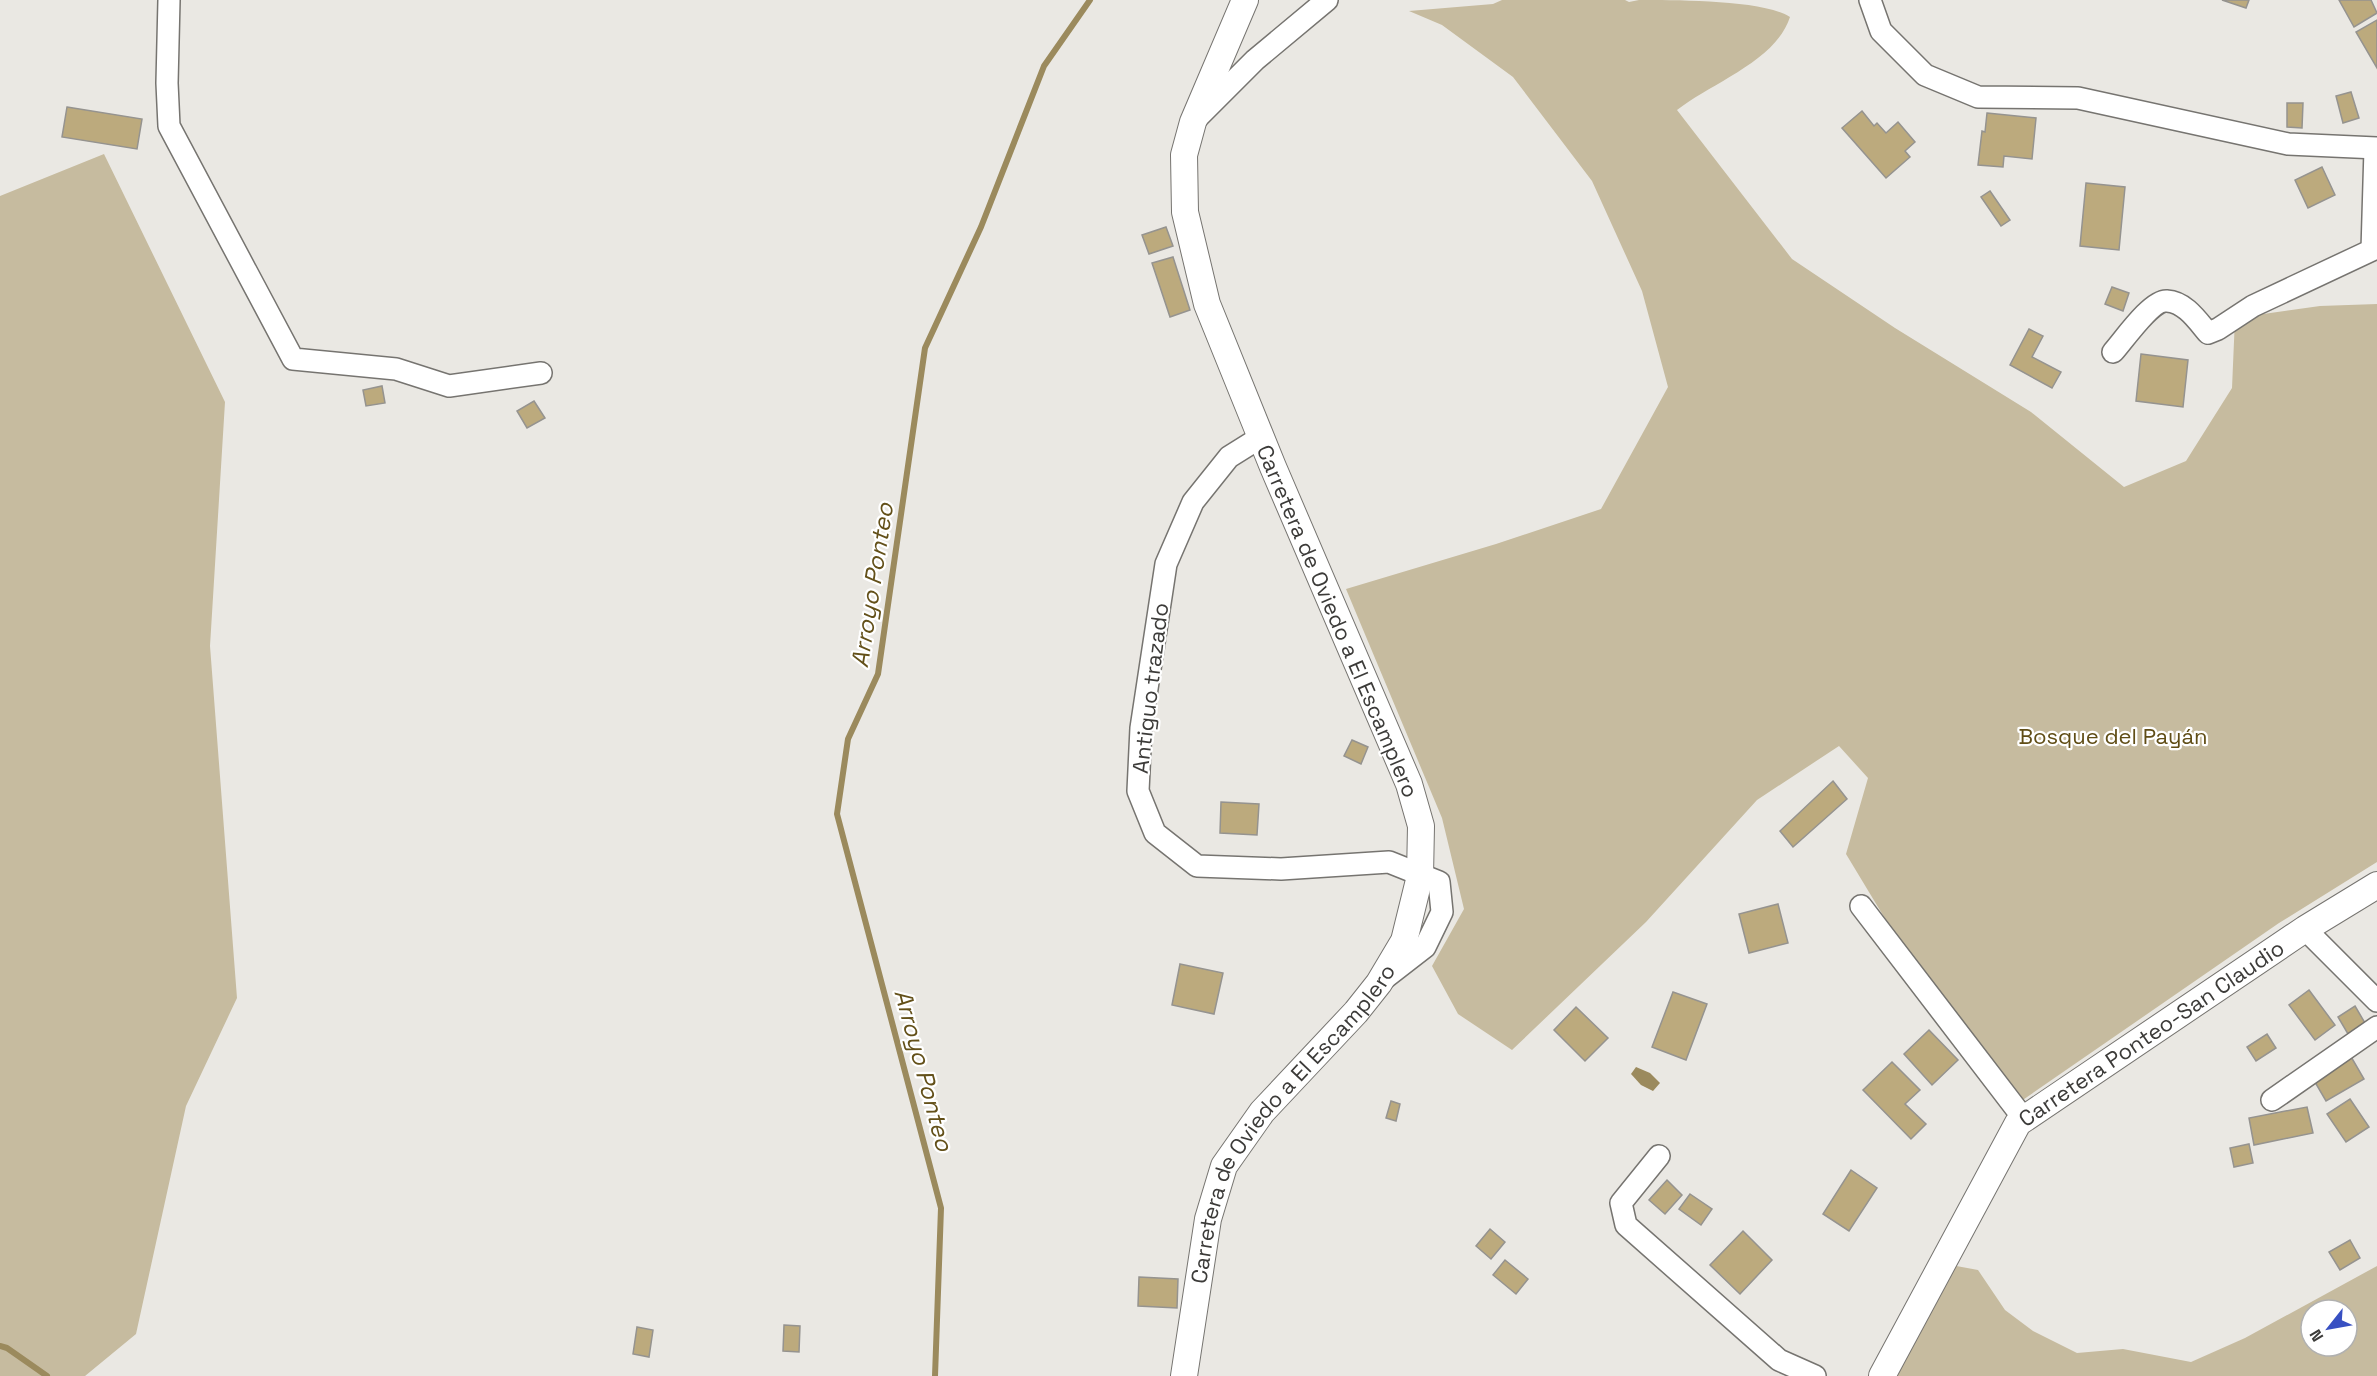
<svg xmlns="http://www.w3.org/2000/svg" width="2377" height="1376" font-family="'Space Grotesk',sans-serif">
<style>
.green{fill:#c6bb9f;fill-rule:evenodd}
.water{fill:#9b8a5d}
.lines{fill:none;stroke-linecap:round;stroke-linejoin:round}
.stream{stroke:#9b8a5d;stroke-width:6}
.building{fill:#bcaa7d;stroke:#95938f;stroke-width:1.5}
.minor-casing{stroke:#767470;stroke-width:24}
.tertiary-casing{stroke:#767470;stroke-width:28}
.minor{stroke:#fff;stroke-width:21}
.tertiary{stroke:#fff;stroke-width:26}
.labels{text-anchor:middle;dominant-baseline:central;stroke-width:4.5;stroke-linejoin:round;paint-order:stroke}
.street-label{font-size:22px;fill:#3c3b39;stroke:#fff}
.park-label{font-size:22px;fill:#604d16;stroke:#fff}
.water-label{font-size:24px;font-style:italic;fill:#635019;stroke:#fff}
</style>
<rect width="100%" height="100%" fill="#eae8e3"/>
<g class="green">
<path d="M1502,0h123l4,2 10,-2c37,0 126,0 151,17 -14,44 -79,66 -113,93l115,149 103,69 136,84 93,75 62,-26 46,-73 3,-70 85,-12 57,-2v558l-98,61 -265,183 -69,-88 -99,-164 22,-76 -29,-32 -82,54 -111,122 -134,128 -54,-36 -26,-48 32,-57 -22,-91 -96,-229 150,-45 105,-35 67,-122 -26,-96 -50,-110 -79,-104 -71,-52 -33,-14 84,-7z"/>
<polygon points="104,154 225,402 210,646 237,998 186,1106 136,1334 85,1376 0,1376 0,196"/>
<path d="M1951,1265l27,5 27,40 28,21 44,22 46,-4 68,13 54,-24 132,-72v110h-485zM2311,1310h36v36h-36z"/>
</g>
<polygon class="water" points="1636,1067 1650,1073 1660,1083 1653,1091 1641,1085 1631,1074"/>
<g class="lines">
<g class="stream">
<polyline points="0,1346 7,1348 47,1376"/>
<polyline points="935,1376 941,1208 837,814 848,739 878,674 925,348 981,227 1044,66 1090,0"/>
</g>
</g>
<g class="building">
<polygon points="2222,0 2249,0 2246,8"/>
<polygon points="2339,0 2371,0 2377,13 2354,27"/>
<polygon points="2377,20 2377,68 2356,32"/>
<polygon points="2351,92 2359,118 2343,123 2336,96"/>
<polygon points="2287,103 2303,103 2302,128 2287,127"/>
<polygon points="67,107 142,119 137,149 62,137"/>
<polygon points="1862,111 1874,126 1877,123 1886,133 1898,122 1915,142 1905,151 1910,157 1886,178 1842,128"/>
<polygon points="1987,113 2036,118 2032,159 2004,156 2003,167 1978,165 1982,131 1985,132"/>
<polygon points="2322,167 2335,195 2308,208 2295,180"/>
<polygon points="2086,183 2125,187 2119,250 2080,246"/>
<polygon points="1990,191 2010,220 2001,226 1981,197"/>
<polygon points="1166,227 1173,246 1149,254 1142,235"/>
<polygon points="1173,257 1190,310 1170,317 1152,263"/>
<polygon points="2112,287 2129,293 2123,311 2105,304"/>
<polygon points="2029,329 2043,336 2032,357 2061,372 2052,388 2010,365"/>
<polygon points="2141,354 2188,360 2183,407 2136,401"/>
<polygon points="382,386 385,403 366,406 363,390"/>
<polygon points="534,401 545,418 527,428 517,411"/>
<polygon points="1352,740 1368,747 1361,764 1344,756"/>
<polygon points="1833,781 1847,799 1793,847 1780,831"/>
<polygon points="1221,802 1259,804 1257,835 1220,833"/>
<polygon points="1778,904 1788,943 1749,953 1739,914"/>
<polygon points="1180,964 1223,973 1214,1014 1172,1005"/>
<polygon points="2309,990 2335,1025 2315,1040 2289,1005"/>
<polygon points="1673,992 1707,1004 1686,1060 1652,1047"/>
<polygon points="2355,1006 2365,1023 2348,1034 2338,1017"/>
<polygon points="1576,1007 1608,1038 1585,1061 1554,1030"/>
<polygon points="1929,1030 1958,1060 1932,1085 1904,1054"/>
<polygon points="2267,1034 2276,1048 2256,1061 2247,1047"/>
<polygon points="2350,1055 2364,1079 2326,1101 2312,1077"/>
<polygon points="1892,1062 1920,1090 1905,1104 1926,1124 1911,1139 1863,1090"/>
<polygon points="2350,1099 2369,1127 2346,1142 2327,1114"/>
<polygon points="1391,1101 1400,1104 1396,1121 1386,1118"/>
<polygon points="2307,1107 2313,1133 2254,1145 2249,1118"/>
<polygon points="2249,1144 2253,1163 2234,1167 2230,1148"/>
<polygon points="1851,1170 1877,1188 1849,1231 1823,1214"/>
<polygon points="1667,1180 1682,1195 1665,1214 1649,1200"/>
<polygon points="1690,1194 1712,1209 1701,1225 1679,1209"/>
<polygon points="1490,1229 1505,1242 1491,1259 1476,1246"/>
<polygon points="1743,1231 1772,1260 1740,1294 1710,1265"/>
<polygon points="2350,1240 2360,1258 2340,1270 2329,1252"/>
<polygon points="1505,1260 1528,1279 1516,1294 1493,1275"/>
<polygon points="1139,1277 1178,1279 1177,1308 1138,1306"/>
<polygon points="784,1325 800,1326 799,1352 783,1351"/>
<polygon points="637,1327 653,1330 649,1357 633,1354"/>
</g>
<g class="lines">
<g class="minor-casing">
<g id="minor">
<polyline points="169,0 167,83 169,126 293,359 396,369 449,386 541,373"/>
<polyline points="1870,0 1881,31 1925,75 1978,97 2078,98 2288,144 2377,148"/>
<polyline points="1197,118 1255,60 1327,0"/>
<path d="M2113,352c10,-11 39,-53 54,-51 18,1 30,19 41,32l10,-4 35,-23 119,-56 3,-101"/>
<polyline points="1261,437 1229,457 1193,502 1166,564 1141,728 1138,791 1155,833 1197,866 1281,869 1389,862 1439,882 1442,912 1425,947 1385,978"/>
<polyline points="1861,906 2024,1119"/>
<polyline points="2305,929 2377,1001"/>
<polyline points="2272,1100 2377,1027"/>
<polyline points="1659,1156 1621,1203 1626,1225 1779,1360 1815,1376"/>
</g>
</g>
<g class="tertiary-casing">
<g id="tertiary">
<path id="s1" d="M1184,1376l24,-157 16,-53 38,-54 94,-100 23,-29 25,-42 16,-65 1,-50 -12,-42 -136,-317 -66,-163 -22,-92 -1,-57 9,-33 52,-122"/>
<path id="s2" d="M1882,1376l136,-253 287,-194 72,-44"/>
</g>
</g>
<use href="#minor" class="minor"/>
<use href="#tertiary" class="tertiary"/>
</g>
<g class="labels">
<g class="street-label">
<text transform="translate(1338 621) rotate(67)">Carretera de Oviedo a El Escamplero</text>
<text transform="translate(1150 688) rotate(-83)">Antiguo trazado</text>
<text stroke="none"><textPath href="#s2" startOffset="448">Carretera Ponteo-San Claudio</textPath></text>
<text stroke="none"><textPath href="#s1" startOffset="284">Carretera de Oviedo a El Escamplero</textPath></text>
</g>
<g class="park-label">
<text x="2113" y="736">Bosque del Payán</text>
</g>
<g class="water-label">
<text transform="translate(872 585) rotate(-81)">Arroyo Ponteo</text>
<text transform="translate(924 1070) rotate(75)">Arroyo Ponteo</text>
</g>
</g>
<g transform="translate(2329 1328) rotate(239)"><circle r="28" fill="#ffffff" stroke="#b1b1b0" stroke-width="1.5"/>
<path d="M0-4.5L10 22L0 15L-10 22Z" fill="#3850c2"/>
<text y="-9" font-size="16" font-weight="bold" text-anchor="middle" fill="#3c3b39">N</text>
</g>
</svg>
